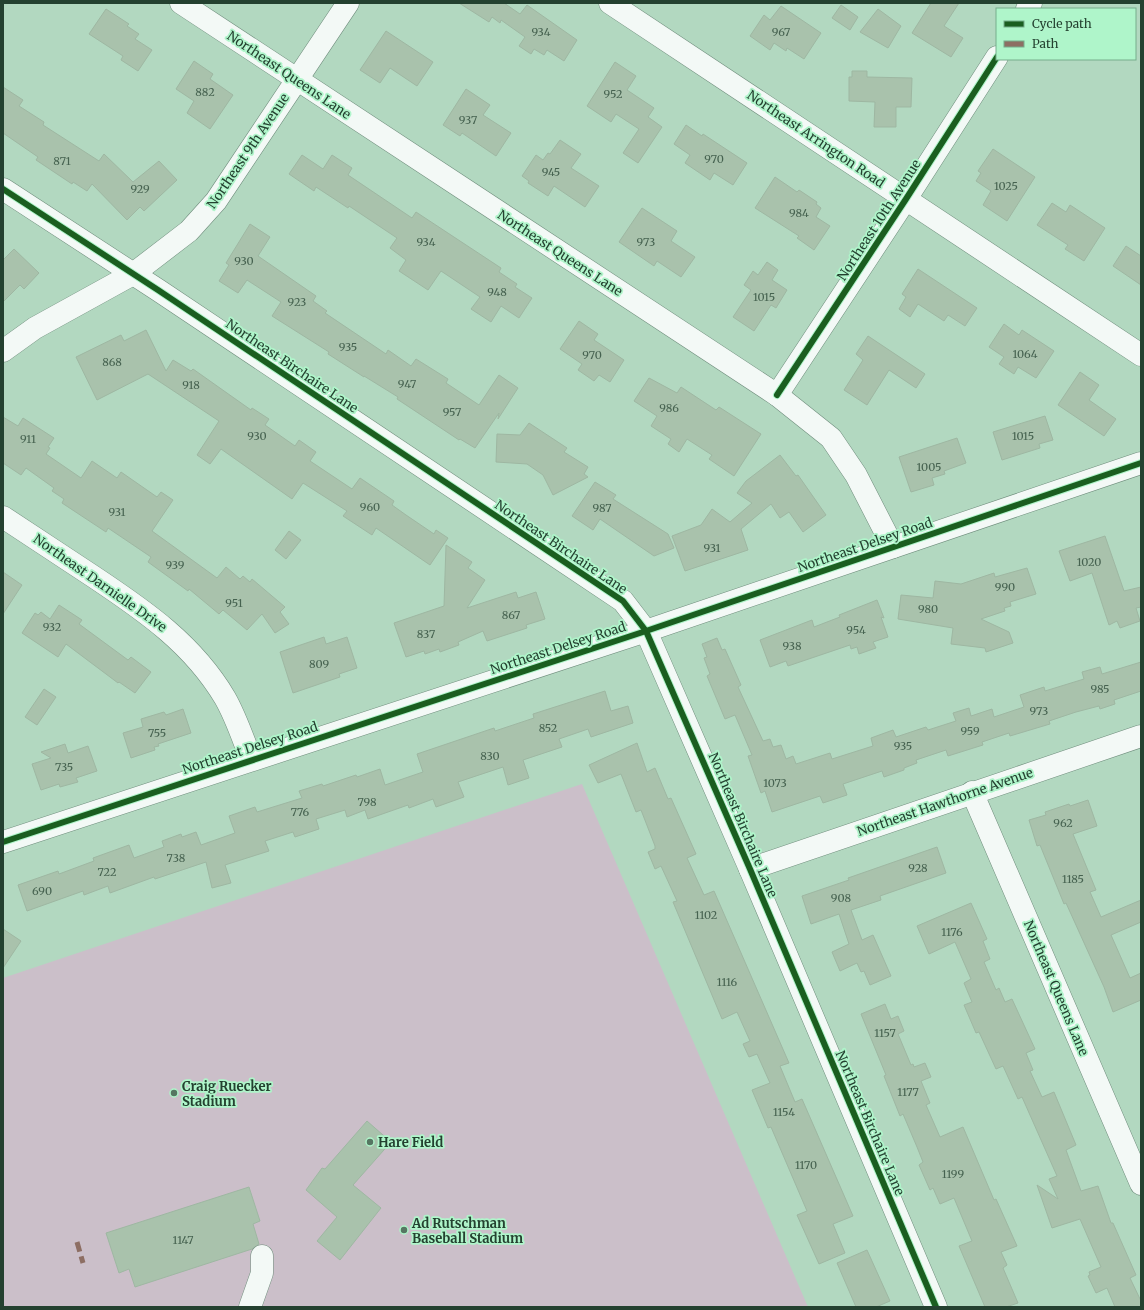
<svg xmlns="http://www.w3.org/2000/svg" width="1144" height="1310" font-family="Merriweather,serif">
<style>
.green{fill:#cbbfc9}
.building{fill:#a9c2ac;stroke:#9eb7a2}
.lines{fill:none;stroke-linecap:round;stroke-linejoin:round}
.minor-casing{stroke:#6f8d7c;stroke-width:23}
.minor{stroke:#f3f9f6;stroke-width:22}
.quiet{stroke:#8d6e63;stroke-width:5;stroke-dasharray:10 5;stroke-linecap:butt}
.cycleway-casing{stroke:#aff5ca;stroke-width:8}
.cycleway{stroke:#1b5e20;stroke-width:6}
.poi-dot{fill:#567662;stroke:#aff5ca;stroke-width:1.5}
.labels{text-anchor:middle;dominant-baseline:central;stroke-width:3.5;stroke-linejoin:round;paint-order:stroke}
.number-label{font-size:11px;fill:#466250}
.street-label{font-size:13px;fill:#244130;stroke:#aff5ca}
.poi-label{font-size:13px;font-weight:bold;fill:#244130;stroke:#aff5ca;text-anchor:start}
</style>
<rect width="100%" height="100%" fill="#b2d8c0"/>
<polygon class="green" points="582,784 808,1307 3,1307 3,978"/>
<g class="building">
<polygon points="459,3 504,3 520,14 527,5 577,40 564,61 547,50 544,55 534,49 531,54 519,46 525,37 501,20 500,23 492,17 489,22"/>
<polygon points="931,3 959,3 944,26 963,38 951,57 912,33"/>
<polygon points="841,5 858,17 850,30 832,18"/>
<polygon points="781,6 821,33 804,59 787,48 786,51 774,43 770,50 750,36 764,15 770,20"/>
<polygon points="106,9 129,24 127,26 139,34 135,39 152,50 138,71 121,60 123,56 89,34"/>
<polygon points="878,9 901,26 888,48 860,32"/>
<polygon points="386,31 433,62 417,86 390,68 380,83 360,70"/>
<polygon points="194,61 213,74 210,79 233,95 210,129 187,113 194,101 176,89"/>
<polygon points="615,62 636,76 627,90 654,108 648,117 662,127 638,163 623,153 639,129 616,114 611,122 587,106"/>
<polygon points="852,71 867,71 867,77 912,78 911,107 896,107 896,127 874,127 875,102 849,101 849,77 852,77"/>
<polygon points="3,87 23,100 19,106 44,122 43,125 99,161 104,154 133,182 159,161 177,180 144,211 140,207 127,220 92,184 87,191 73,182 72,184 36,160 38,157 3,133"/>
<polygon points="466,89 490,105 483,115 511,133 496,156 462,133 460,136 443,125"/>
<polygon points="686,125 702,136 703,134 747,163 733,185 714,173 710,180 685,163 690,155 674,144"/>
<polygon points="560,140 581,154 571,168 599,186 585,207 554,186 548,196 528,183 529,181 522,176 536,155 543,160 548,153 550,154"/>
<polygon points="993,149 1035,177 1007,221 983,205 991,191 976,181 981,173 978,171"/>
<polygon points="302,155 323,169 332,155 352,168 348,175 412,218 416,212 501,268 499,272 517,284 515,287 532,298 519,318 501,306 491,322 471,309 480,297 441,271 428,290 399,271 406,260 390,248 397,238 349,206 348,208 316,187 314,191 289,174"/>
<polygon points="775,177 797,192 799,190 817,202 816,204 821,208 816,217 830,226 814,250 797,238 799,236 755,208"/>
<polygon points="1052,203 1066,212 1070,205 1105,228 1084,261 1065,249 1068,245 1037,225"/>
<polygon points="642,208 677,231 671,241 695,257 681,277 657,261 654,266 619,242"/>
<polygon points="250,224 270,237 258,256 316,296 313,301 327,311 325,313 386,354 388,350 411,366 416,359 448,379 446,383 479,405 499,375 518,388 498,419 499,413 475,448 460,439 459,440 397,399 398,397 364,376 364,377 328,354 329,352 272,316 281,302 247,280 238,293 219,281 229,265 226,263"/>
<polygon points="1126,246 1141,256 1141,285 1113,266"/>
<polygon points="14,249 39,273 24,289 20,285 3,302 3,260"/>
<polygon points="767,262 778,270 772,280 787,290 776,308 771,305 754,331 733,317 751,290 744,285 753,271 758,275"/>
<polygon points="918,269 977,308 965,326 948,315 944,321 918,304 910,317 899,309 906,297 902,294"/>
<polygon points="579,321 598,334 594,340 624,360 610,382 599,375 594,381 578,370 582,364 560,349"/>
<polygon points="1004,324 1019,335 1022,330 1054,351 1036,378 1018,367 1014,374 999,364 1004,357 989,347"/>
<polygon points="146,330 166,371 173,360 191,371 193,369 251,410 252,408 269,419 265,425 295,446 299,440 316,452 310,461 352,489 360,478 394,501 392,505 406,515 434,534 436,530 448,538 430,565 376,528 372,535 343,516 347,511 303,483 292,499 221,449 210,464 197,455 219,421 148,374 97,400 76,357 121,335 124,341"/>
<polygon points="868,336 925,374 916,388 889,370 867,405 844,390 863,360 856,354"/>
<polygon points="1080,372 1099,385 1089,400 1116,419 1104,436 1058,405"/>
<polygon points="649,378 677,393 681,387 716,410 719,407 761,434 734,476 709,459 712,455 687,439 679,452 668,444 671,439 651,426 657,416 634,401"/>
<polygon points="1045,416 1053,440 1039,444 1040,448 1002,460 993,432"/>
<polygon points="3,417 18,426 23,418 54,438 48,447 50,448 46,454 81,478 92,461 117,478 121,472 157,497 161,492 173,500 152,531 217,578 226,567 240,579 243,576 250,582 252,579 285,607 280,612 289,624 275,633 262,614 247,630 223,610 219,614 189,589 188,591 148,562 151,557 108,528 106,532 62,503 64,499 52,491 54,488 26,468 21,475 3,463"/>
<polygon points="529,423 567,448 564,452 588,467 584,474 588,477 553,495 543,475 527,464 496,462 497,434 520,435"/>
<polygon points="957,438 966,463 944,471 945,474 932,478 934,485 911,492 899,457"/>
<polygon points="780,455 796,476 798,475 826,515 803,532 789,512 780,518 771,504 741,529 748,550 685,571 672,536 701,525 712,509 730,522 752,503 737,493 746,481"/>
<polygon points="595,482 616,495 613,499 668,534 674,548 654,556 600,519 593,530 572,516"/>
<polygon points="289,531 301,540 286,559 275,550"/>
<polygon points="1105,536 1124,591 1141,587 1141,607 1136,608 1140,621 1120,628 1117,621 1109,625 1092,573 1070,581 1059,551"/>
<polygon points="446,545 472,562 468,568 485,580 467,608 516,592 518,598 536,592 545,619 526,625 527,628 487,641 483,631 458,642 459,645 440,652 439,649 425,654 424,651 406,657 394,623 444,606"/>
<polygon points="1027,568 1036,594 1010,602 1011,606 1004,608 1005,611 981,619 1009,632 1013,643 986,652 985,648 951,644 953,628 898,619 901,595 933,598 935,581 961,584 994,573 995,577"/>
<polygon points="3,572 22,585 3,614"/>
<polygon points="877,600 884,618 881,617 888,637 873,642 876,648 859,654 857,647 851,649 850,645 788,666 786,661 770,667 760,640 812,620 814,627 840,617 839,615"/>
<polygon points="59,605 82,620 79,624 128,660 131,657 151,672 135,693 119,682 118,683 66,644 58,657 22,633 35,613 38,615 41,612 50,619"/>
<polygon points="324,637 326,644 347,637 357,668 339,674 340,677 293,693 280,652"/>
<polygon points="717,638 722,650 725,649 741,685 738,687 763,741 770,739 773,747 781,745 786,759 793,756 796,764 830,753 832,759 873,746 871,738 893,730 896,737 926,727 928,730 956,721 953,713 969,708 971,716 992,709 994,717 1024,707 1020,695 1044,687 1045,691 1084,679 1082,672 1100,667 1102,674 1141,662 1141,691 1114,700 1115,704 1100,709 1099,706 1076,712 1049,721 1050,724 1010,736 1009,733 982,742 983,745 948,756 946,750 916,760 917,763 904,768 904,770 884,777 882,771 843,784 847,795 823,803 820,796 772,812 765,791 761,793 748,756 752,755 735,715 725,719 707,676 710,674 704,658 707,657 702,644"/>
<polygon points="44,689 56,697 37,725 25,717"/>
<polygon points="605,691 611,711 628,706 633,723 591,737 588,729 559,739 562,747 523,760 529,778 508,785 503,767 458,782 464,797 436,807 433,799 409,808 408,805 368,819 365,810 347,817 345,810 316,819 319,829 295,837 293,832 265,841 269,851 225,865 231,883 212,888 206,862 155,879 154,877 110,893 108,886 84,895 83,891 27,911 18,885 58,871 59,874 94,861 93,858 129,845 134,858 164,847 162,841 181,834 182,837 196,832 201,845 235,833 229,816 255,807 257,812 302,798 299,791 322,784 323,786 356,775 357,777 380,769 385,785 423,772 417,754 494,728 495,731 534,718 533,714"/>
<polygon points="183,709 191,733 158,744 159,746 154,747 155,750 131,758 123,733 143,727 141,719 164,712 166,715"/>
<polygon points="637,743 647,772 655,768 668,799 671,798 696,854 687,858 704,895 714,891 789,1063 780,1066 795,1102 802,1099 853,1216 833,1224 845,1253 819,1264 797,1215 807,1211 771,1127 768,1128 752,1090 770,1083 757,1054 749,1057 743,1044 750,1041 737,1012 722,1019 673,902 677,901 661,866 655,869 648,852 655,849 655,846 641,810 636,812 621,774 598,783 589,765"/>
<polygon points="65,744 68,753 88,746 97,771 76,778 78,782 60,787 59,784 41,790 32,764 51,758 41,752"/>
<polygon points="1088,800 1097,826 1073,834 1096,890 1090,892 1101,917 1141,900 1141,922 1111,935 1130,978 1141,973 1141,1000 1113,1012 1104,987 1066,903 1064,904 1040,845 1037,846 1029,820 1046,815 1045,812 1069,804 1070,806"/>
<polygon points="937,847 946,873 880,896 881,900 851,910 862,940 873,935 891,976 870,985 864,971 861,972 857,963 840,971 832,952 849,944 839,914 811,924 802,896 849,880 848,878"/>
<polygon points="971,903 987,939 983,941 990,959 984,962 996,990 999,988 1005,1002 1012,999 1035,1049 1026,1053 1033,1070 1030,1071 1042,1097 1054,1092 1076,1145 1066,1150 1081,1191 1098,1186 1111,1223 1113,1223 1136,1275 1130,1278 1141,1301 1141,1307 1115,1307 1107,1288 1096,1293 1088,1276 1090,1275 1089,1272 1101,1267 1080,1219 1052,1228 1037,1185 1058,1199 1049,1179 1057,1176 1022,1097 1018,1099 1003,1066 996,1069 979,1032 976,1033 964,1005 972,1002 964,983 971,979 955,942 929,954 917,926"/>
<polygon points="3,929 21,941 3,968"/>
<polygon points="885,1004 891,1019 898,1016 904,1031 898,1034 911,1065 913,1064 914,1067 925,1063 931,1077 921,1081 930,1103 926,1105 940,1137 963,1127 994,1200 996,1199 1017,1246 1001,1252 1007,1265 1003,1268 1018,1303 1006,1307 985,1307 959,1246 972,1241 954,1198 940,1204 933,1188 930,1190 919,1165 923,1162 917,1147 903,1114 900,1116 884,1076 886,1075 861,1014"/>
<polygon points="367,1121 391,1142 353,1185 381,1208 340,1260 317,1241 337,1217 306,1190 322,1168 325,1169"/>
<polygon points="249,1187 260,1221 253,1224 259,1244 252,1249 135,1287 129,1269 119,1273 106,1233"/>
<polygon points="867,1250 890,1301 876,1307 856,1307 837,1263"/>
</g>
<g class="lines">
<g class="minor-casing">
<g id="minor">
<polyline points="181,3 777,395 831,438 856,475 893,547"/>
<polyline points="610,3 1141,355"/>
<polyline points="1027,9 1031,3"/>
<polyline points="3,189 158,290 623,601 646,631 750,869 936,1307"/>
<polyline points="3,351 35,328 133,274 189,231 216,201 348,3"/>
<polyline points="777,395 906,199 997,57"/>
<path d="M3,517c30,20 61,40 91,60 51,34 99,67 131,121 11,19 18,41 26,61"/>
<polyline points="972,792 1141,1184"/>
<polyline points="3,842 646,631 1141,463"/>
<polyline points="750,869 1141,736"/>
<polyline points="250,1307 262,1273 262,1256"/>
</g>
</g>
<use href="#minor" class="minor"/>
<polyline class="quiet" points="77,1242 83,1263"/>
<g class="cycleway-casing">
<g id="cycleway">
<polyline points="3,189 158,290 623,601 646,631 750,869 936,1307"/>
<polyline points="777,395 906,199 997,57"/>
<polyline points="3,842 646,631 1141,463"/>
</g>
</g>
<use href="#cycleway" class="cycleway"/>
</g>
<g class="poi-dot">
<circle cx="174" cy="1093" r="4"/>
<circle cx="370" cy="1142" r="4"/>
<circle cx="404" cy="1230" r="4"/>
</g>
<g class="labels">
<g class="number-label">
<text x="541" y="32">934</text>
<text x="781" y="32">967</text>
<text x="205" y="92">882</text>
<text x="613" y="94">952</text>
<text x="468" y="120">937</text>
<text x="714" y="159">970</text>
<text x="62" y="161">871</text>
<text x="551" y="172">945</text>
<text x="1006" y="186">1025</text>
<text x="140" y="189">929</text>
<text x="799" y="213">984</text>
<text x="426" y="242">934</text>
<text x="646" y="242">973</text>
<text x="244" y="261">930</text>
<text x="497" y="292">948</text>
<text x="764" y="297">1015</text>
<text x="297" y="302">923</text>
<text x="348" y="347">935</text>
<text x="1025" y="354">1064</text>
<text x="592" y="355">970</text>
<text x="112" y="362">868</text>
<text x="407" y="384">947</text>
<text x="191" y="385">918</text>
<text x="669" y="408">986</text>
<text x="452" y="412">957</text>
<text x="257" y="436">930</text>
<text x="1023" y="436">1015</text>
<text x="28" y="439">911</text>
<text x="929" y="467">1005</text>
<text x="370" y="507">960</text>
<text x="602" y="508">987</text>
<text x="117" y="512">931</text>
<text x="712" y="548">931</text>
<text x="1089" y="562">1020</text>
<text x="175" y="565">939</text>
<text x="1005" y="587">990</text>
<text x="234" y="603">951</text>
<text x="928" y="609">980</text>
<text x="511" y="615">867</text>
<text x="52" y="627">932</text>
<text x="856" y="630">954</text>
<text x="426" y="634">837</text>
<text x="792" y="646">938</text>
<text x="319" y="664">809</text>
<text x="1100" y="689">985</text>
<text x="1039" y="711">973</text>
<text x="548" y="728">852</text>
<text x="970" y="731">959</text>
<text x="157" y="733">755</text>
<text x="903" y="746">935</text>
<text x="490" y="756">830</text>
<text x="64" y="767">735</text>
<text x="775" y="783">1073</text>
<text x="367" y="802">798</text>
<text x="300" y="812">776</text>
<text x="1063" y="823">962</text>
<text x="176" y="858">738</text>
<text x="918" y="868">928</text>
<text x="107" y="872">722</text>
<text x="1073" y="879">1185</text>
<text x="42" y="891">690</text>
<text x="841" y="898">908</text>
<text x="706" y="915">1102</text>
<text x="952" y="932">1176</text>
<text x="727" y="982">1116</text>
<text x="885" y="1033">1157</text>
<text x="908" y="1092">1177</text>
<text x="784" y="1112">1154</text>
<text x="806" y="1165">1170</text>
<text x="953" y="1174">1199</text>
<text x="183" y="1240">1147</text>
</g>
<g class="street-label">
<text transform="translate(289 75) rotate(34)">Northeast Queens Lane</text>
<text transform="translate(816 139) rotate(34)">Northeast Arrington Road</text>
<text transform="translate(248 151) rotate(-56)">Northeast 9th Avenue</text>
<text transform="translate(879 220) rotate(-57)">Northeast 10th Avenue</text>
<text transform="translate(560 253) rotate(33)">Northeast Queens Lane</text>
<text transform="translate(292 366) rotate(34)">Northeast Birchaire Lane</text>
<text transform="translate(865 545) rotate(-19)">Northeast Delsey Road</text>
<text transform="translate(561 547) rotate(34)">Northeast Birchaire Lane</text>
<text transform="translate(100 583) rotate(35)">Northeast Darnielle Drive</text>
<text transform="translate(558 648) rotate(-18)">Northeast Delsey Road</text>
<text transform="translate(250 748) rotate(-18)">Northeast Delsey Road</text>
<text transform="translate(945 802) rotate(-19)">Northeast Hawthorne Avenue</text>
<text transform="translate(743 825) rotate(67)">Northeast Birchaire Lane</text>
<text transform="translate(1056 988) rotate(67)">Northeast Queens Lane</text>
<text transform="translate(870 1123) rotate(67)">Northeast Birchaire Lane</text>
</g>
<g class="poi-label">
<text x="182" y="1086">Craig Ruecker<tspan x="182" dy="15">Stadium</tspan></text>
<text x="378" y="1142">Hare Field</text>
<text x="412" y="1223">Ad Rutschman<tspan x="412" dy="15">Baseball Stadium</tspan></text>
</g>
</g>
<rect width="1144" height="1310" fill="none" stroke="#244130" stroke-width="8"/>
<rect x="996" y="8" width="140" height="52" fill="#aff5ca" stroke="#77ad8c"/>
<rect x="1004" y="21" width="20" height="6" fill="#1b5e20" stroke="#77ad8c"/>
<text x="1032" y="28" font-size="12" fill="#244130">Cycle path</text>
<rect x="1004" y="41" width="20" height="6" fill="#8d6e63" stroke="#77ad8c"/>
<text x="1032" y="48" font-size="12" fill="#244130">Path</text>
</svg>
